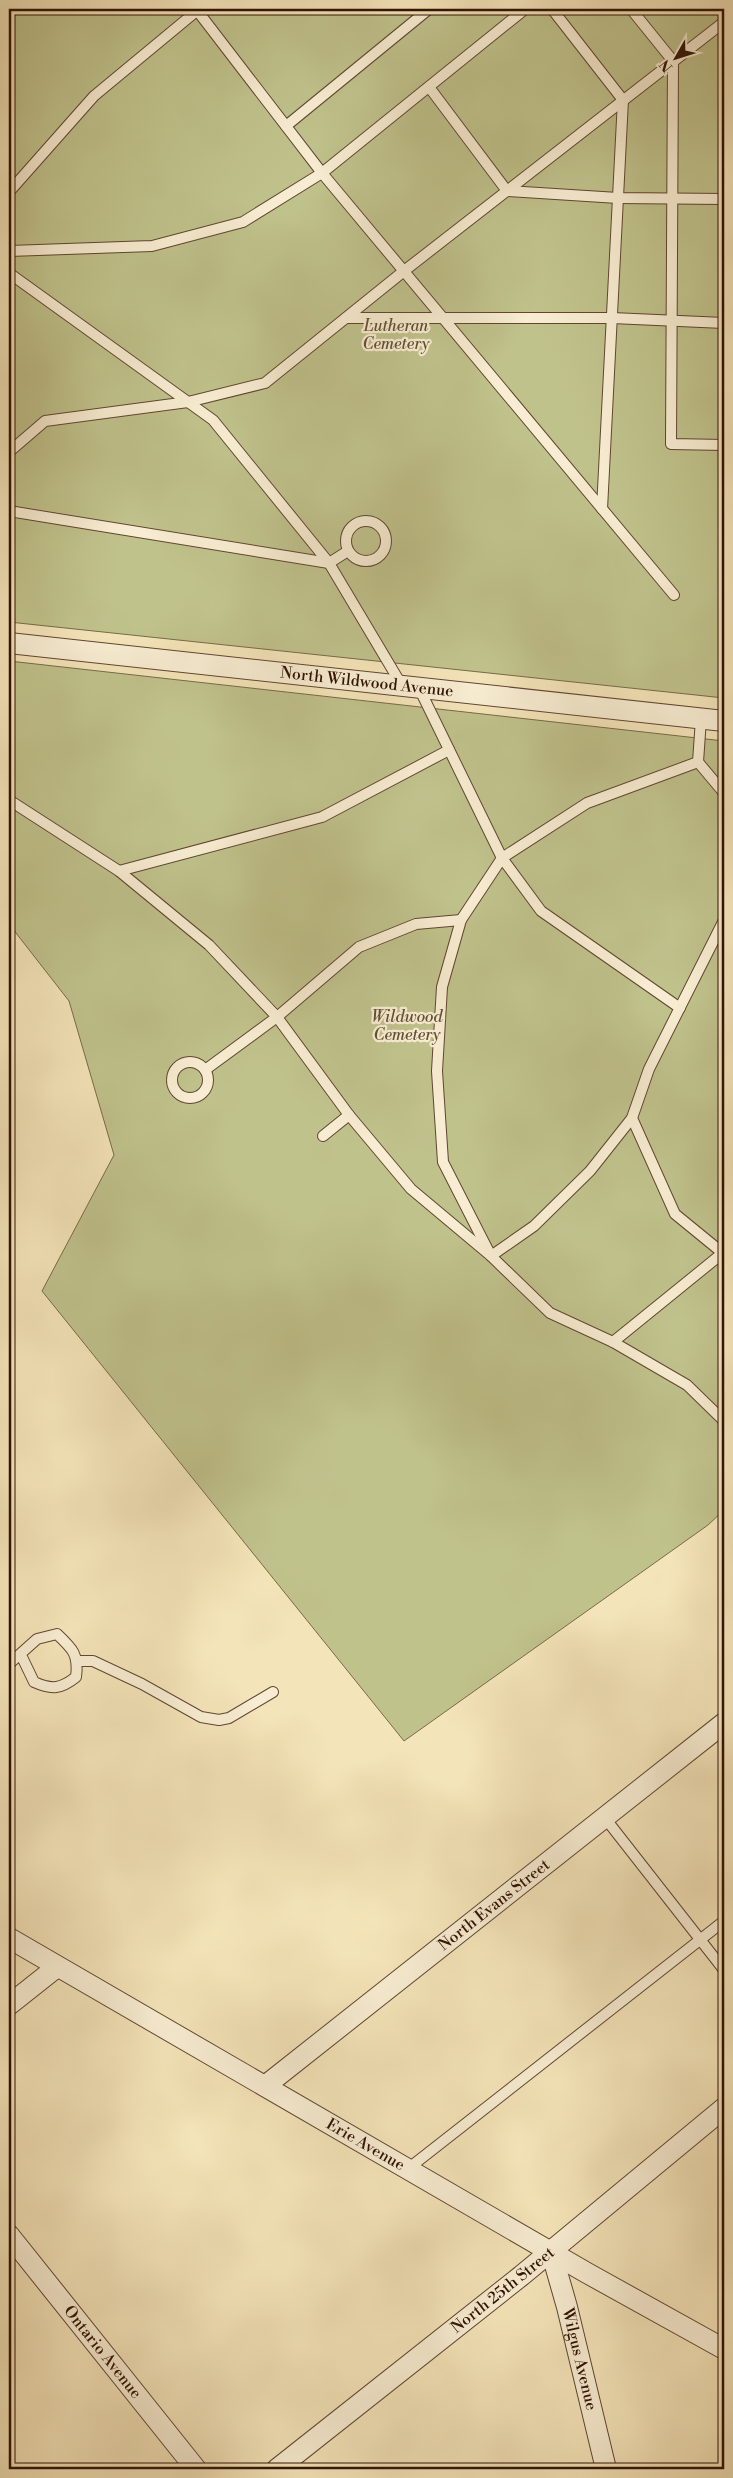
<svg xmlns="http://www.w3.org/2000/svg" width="733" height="2478" font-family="'Libre Bodoni',serif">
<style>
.green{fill:#c0c28c;stroke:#786a48}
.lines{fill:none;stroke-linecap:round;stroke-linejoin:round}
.service-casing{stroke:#614631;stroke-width:12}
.minor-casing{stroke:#614631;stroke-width:22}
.service{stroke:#f8edd2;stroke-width:10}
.minor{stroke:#f8edd2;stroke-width:20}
.labels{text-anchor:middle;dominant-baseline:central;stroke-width:4.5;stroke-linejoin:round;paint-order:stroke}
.park-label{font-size:16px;font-style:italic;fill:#625034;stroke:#f8edd2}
.street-label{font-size:16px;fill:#301204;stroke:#f8edd2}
</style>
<rect width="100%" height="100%" fill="#f4e4b9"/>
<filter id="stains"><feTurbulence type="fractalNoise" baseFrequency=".004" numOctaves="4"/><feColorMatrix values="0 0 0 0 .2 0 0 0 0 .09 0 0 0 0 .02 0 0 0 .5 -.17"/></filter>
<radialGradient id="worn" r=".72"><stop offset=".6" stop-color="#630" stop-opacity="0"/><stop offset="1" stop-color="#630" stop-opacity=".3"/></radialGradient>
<g class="green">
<polygon points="9,9 724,9 724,698 9,622"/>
<polygon points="9,661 724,741 724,1510 708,1525 404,1741 42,1291 114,1155 69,1001 9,924"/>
</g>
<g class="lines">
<g class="service-casing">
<g id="service">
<polyline points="196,9 322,173 674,595"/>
<polyline points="552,9 623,100 602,509"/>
<polyline points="631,9 673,61 671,444 724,445"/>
<polyline points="429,87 507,191 618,198 724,199"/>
<polyline points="286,126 429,9"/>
<polyline points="9,192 94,96 199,9"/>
<polyline points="9,251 152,246 243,222 322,173 525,9"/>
<polyline points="9,273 213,420 329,563 401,684"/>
<polyline points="346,318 612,318 724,323"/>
<polyline points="9,452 45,421 188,402 265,383 404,271 724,22"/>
<polyline points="9,511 329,563 348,551"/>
<circle cx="366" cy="541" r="20"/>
<polyline points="418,686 502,858 541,911 680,1008"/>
<polyline points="698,762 724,793"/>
<polyline points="9,800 119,871 209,945 277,1017 349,1115 411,1189 491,1256 550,1313 613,1342 687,1385 724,1421"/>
<polyline points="119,871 322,817 449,750"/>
<polyline points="724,920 649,1069 632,1118 675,1214 724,1254"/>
<circle cx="190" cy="1080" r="18"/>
<polyline points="205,1070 277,1017 359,947 416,924 461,920"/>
<polyline points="632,1118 590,1171 534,1226 491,1256 443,1162 437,1071 442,987 461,920 502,858 587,803 698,762 701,719"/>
<polyline points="323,1136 349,1115"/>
<polyline points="613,1342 724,1252"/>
<polyline points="78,1661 93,1661 142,1684 201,1717 219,1720 229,1718 273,1692"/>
<path d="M9,1664l28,-25 20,-5c16,15 22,21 19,43 -15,12 -24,13 -42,5l-13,-27"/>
<polyline points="605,1818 724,1970"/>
<polyline points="409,2168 724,1921"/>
</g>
</g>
<g class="minor-casing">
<g id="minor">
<path id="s1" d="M9,643l715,78"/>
<path id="s2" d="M9,1938l578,335 137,76"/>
<polyline points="9,2005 57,1967"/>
<path id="s3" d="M265,2086l459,-363"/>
<path id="s4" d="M9,2235l187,234"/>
<path id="s5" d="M551,2251l16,56 39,162"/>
<path id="s6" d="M277,2469l244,-193 203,-168"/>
</g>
</g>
<use href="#service" class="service"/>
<use href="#minor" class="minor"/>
</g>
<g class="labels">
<g class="park-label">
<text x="396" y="326">Lutheran<tspan x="396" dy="18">Cemetery</tspan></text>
<text x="407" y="1017">Wildwood<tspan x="407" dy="18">Cemetery</tspan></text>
</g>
<g class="street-label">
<text stroke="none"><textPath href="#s1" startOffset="360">North Wildwood Avenue</textPath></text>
<text stroke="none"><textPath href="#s3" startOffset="292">North Evans Street</textPath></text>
<text stroke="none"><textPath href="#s2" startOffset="412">Erie Avenue</textPath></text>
<text stroke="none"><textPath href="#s6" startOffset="288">North 25th Street</textPath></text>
<text stroke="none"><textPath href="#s4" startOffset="150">Ontario Avenue</textPath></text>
<text stroke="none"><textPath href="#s5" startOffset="112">Wilgus Avenue</textPath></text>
</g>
</g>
<rect width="733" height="2478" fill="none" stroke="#f4e4b9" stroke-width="30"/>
<rect x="10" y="10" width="713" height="2458" fill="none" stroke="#301204" stroke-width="2.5"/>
<rect x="15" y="15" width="703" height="2448" fill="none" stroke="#301204"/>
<g transform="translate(676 58) rotate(231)" stroke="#f8edd2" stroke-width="4" paint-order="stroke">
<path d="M0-4L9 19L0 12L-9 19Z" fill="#301204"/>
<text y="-8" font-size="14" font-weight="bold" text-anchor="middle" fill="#301204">N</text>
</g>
<rect width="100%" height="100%" filter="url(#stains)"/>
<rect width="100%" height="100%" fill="url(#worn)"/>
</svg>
